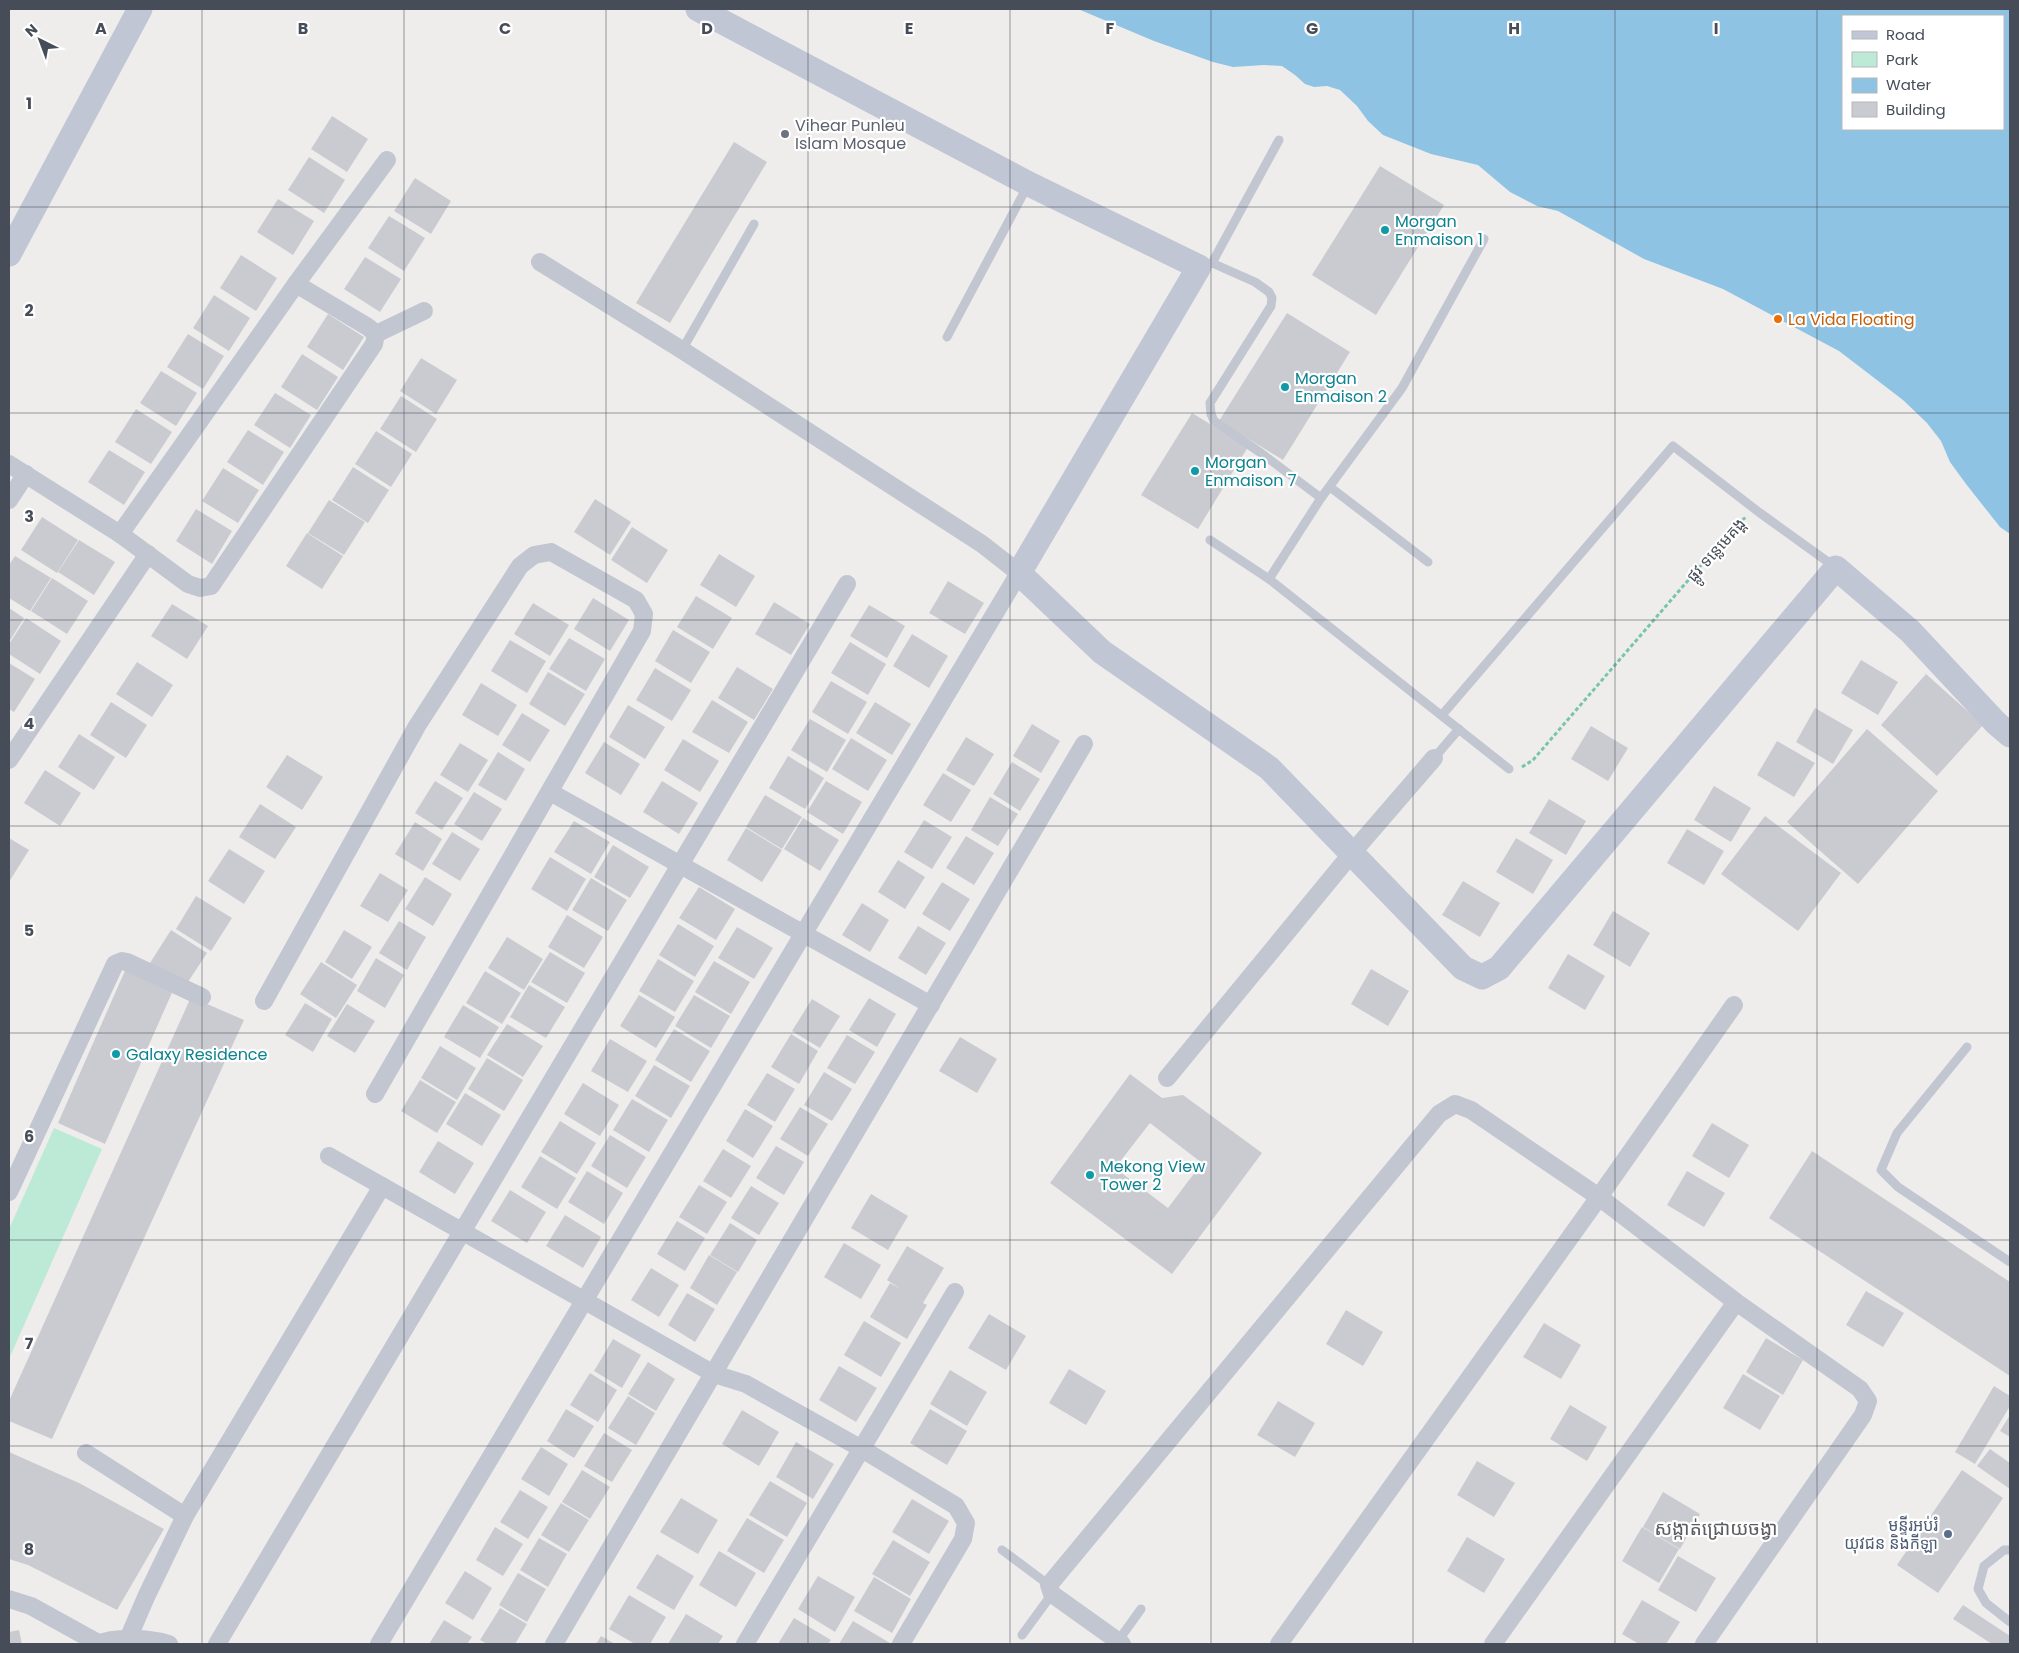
<svg xmlns="http://www.w3.org/2000/svg" width="2019" height="1653" font-family="Poppins,'Noto Sans Khmer',sans-serif">
<style>
.green{fill:#bdead6}
.water{fill:#8ec3e4;fill-rule:evenodd}
.building{fill:#cacbd1;fill-rule:evenodd}
.lines{fill:none;stroke-linecap:round;stroke-linejoin:round}
.path{stroke:#78c5ac;stroke-width:3;stroke-dasharray:4 2.5;stroke-linecap:butt}
.lane{stroke:#c1c6d1;stroke-width:9}
.street{stroke:#c1c6d1;stroke-width:18}
.secondary{stroke:#c0c6d4;stroke-width:25}
.grid{fill:none;stroke:#464d58;stroke-width:1;stroke-opacity:0.55}
.worship-dot{fill:#6b7280;stroke:#fff;stroke-width:2}
.culture-dot{fill:#0f9aa8;stroke:#fff;stroke-width:2}
.food-dot{fill:#e8710a;stroke:#fff;stroke-width:2}
.service-dot{fill:#5c6f8a;stroke:#fff;stroke-width:2}
.labels{text-anchor:middle;dominant-baseline:central;stroke-width:4.5;stroke-linejoin:round;paint-order:stroke}
.worship-label{font-size:16px;fill:#5b616d;stroke:#fff;text-anchor:start}
.culture-label{font-size:16px;fill:#0d838f;stroke:#fff;text-anchor:start}
.food-label{font-size:16px;fill:#c56008;stroke:#fff;text-anchor:start}
.street-label{font-size:16px;fill:#464d58;stroke:#fff}
.service-label{font-size:16px;fill:#4e5e75;stroke:#fff;text-anchor:end}
.quarter-label{font-size:19px;fill:#5a5c61;stroke:#fff}
.grid-label{font-size:16px;text-anchor:middle;font-weight:bold;fill:#464d58;stroke:#fff;stroke-width:4.5;stroke-linejoin:round;paint-order:stroke}
</style>
<rect width="100%" height="100%" fill="#efedec"/>
<polygon class="green" points="54,1128 102,1149 9,1359 9,1229"/>
<path class="water" d="M1078,9h932v525l-10,-7 -34,-43 -16,-22 -9,-21 -14,-18 -24,-23 -64,-49 -116,-62 -79,-30 -86,-48 -21,-5 -27,-14 -32,-27 -47,-11 -48,-19 -15,-14 -11,-15 -17,-16 -13,-4 -13,1 -9,-3 -10,-9 -13,-9 -18,-1 -31,2 -20,-5 -59,-21zM1843,16h160v113h-160z"/>
<g class="building">
<polygon points="332,116 368,139 347,172 311,149"/>
<polygon points="734,142 767,162 670,323 636,303"/>
<polygon points="309,157 345,180 324,213 288,190"/>
<polygon points="1380,166 1444,205 1376,315 1312,275"/>
<polygon points="415,178 451,201 431,234 394,211"/>
<polygon points="278,199 314,221 293,255 257,232"/>
<polygon points="389,216 425,238 404,271 368,248"/>
<polygon points="241,255 277,278 256,311 220,288"/>
<polygon points="365,257 401,279 380,312 344,289"/>
<polygon points="214,295 250,318 229,351 193,328"/>
<polygon points="1287,313 1350,352 1283,460 1219,421"/>
<polygon points="328,314 364,337 343,370 307,347"/>
<polygon points="188,334 224,356 203,389 167,367"/>
<polygon points="302,354 338,377 317,410 281,387"/>
<polygon points="421,358 457,380 436,414 400,391"/>
<polygon points="161,371 197,393 176,426 140,403"/>
<polygon points="275,393 311,415 290,448 254,425"/>
<polygon points="401,396 437,419 416,452 380,429"/>
<polygon points="136,409 172,432 151,464 115,442"/>
<polygon points="1192,413 1248,447 1198,529 1141,495"/>
<polygon points="248,430 284,452 263,485 227,462"/>
<polygon points="376,431 412,454 391,487 355,464"/>
<polygon points="109,450 145,472 124,505 88,482"/>
<polygon points="353,467 389,490 368,523 332,500"/>
<polygon points="223,468 259,490 238,523 202,501"/>
<polygon points="595,499 631,522 610,555 574,532"/>
<polygon points="329,500 365,522 344,555 308,533"/>
<polygon points="196,509 232,531 212,564 176,541"/>
<polygon points="42,517 78,540 57,573 21,550"/>
<polygon points="632,527 668,550 647,583 611,560"/>
<polygon points="307,533 343,556 322,589 286,566"/>
<polygon points="79,540 115,562 94,595 58,572"/>
<polygon points="719,554 755,576 736,607 700,585"/>
<polygon points="15,556 51,578 30,611 9,598 9,565"/>
<polygon points="52,578 88,601 67,634 31,611"/>
<polygon points="948,581 984,603 965,634 929,613"/>
<polygon points="696,596 732,618 713,649 677,627"/>
<polygon points="593,598 629,620 610,651 574,629"/>
<polygon points="774,602 810,624 791,655 755,634"/>
<polygon points="533,603 569,625 550,656 514,634"/>
<polygon points="172,604 208,626 187,659 151,636"/>
<polygon points="869,605 905,626 887,658 850,636"/>
<polygon points="9,608 24,618 9,642"/>
<polygon points="26,618 61,641 40,674 9,654 9,644"/>
<polygon points="673,630 710,652 691,683 655,661"/>
<polygon points="912,634 948,656 929,688 893,666"/>
<polygon points="569,638 605,659 586,691 549,669"/>
<polygon points="510,640 546,661 527,693 491,671"/>
<polygon points="850,642 886,664 868,695 831,673"/>
<polygon points="1861,660 1898,682 1878,715 1841,693"/>
<polygon points="137,662 173,685 152,717 116,694"/>
<polygon points="9,663 35,679 14,712 9,709"/>
<polygon points="737,667 773,689 754,720 718,698"/>
<polygon points="655,668 691,690 672,721 636,700"/>
<polygon points="548,672 585,694 565,726 529,704"/>
<polygon points="1926,674 1983,725 1937,776 1881,725"/>
<polygon points="831,681 867,702 848,734 812,712"/>
<polygon points="481,683 517,705 498,736 462,715"/>
<polygon points="712,700 748,722 729,753 692,732"/>
<polygon points="111,702 147,725 126,758 90,735"/>
<polygon points="875,702 911,724 892,755 856,733"/>
<polygon points="628,705 665,727 645,759 609,737"/>
<polygon points="1815,708 1853,730 1833,764 1796,742"/>
<polygon points="522,713 550,730 530,762 502,745"/>
<polygon points="810,719 846,740 827,772 791,750"/>
<polygon points="1032,724 1060,741 1041,773 1013,756"/>
<polygon points="1591,726 1628,748 1608,781 1571,759"/>
<polygon points="1867,729 1938,791 1858,884 1787,822"/>
<polygon points="79,734 115,757 94,790 58,767"/>
<polygon points="966,737 994,754 974,786 946,770"/>
<polygon points="851,738 887,760 868,791 832,769"/>
<polygon points="683,739 719,761 700,792 664,770"/>
<polygon points="1777,741 1815,763 1794,797 1757,775"/>
<polygon points="604,742 640,764 621,795 585,773"/>
<polygon points="460,743 488,760 468,792 440,775"/>
<polygon points="498,752 525,769 506,801 478,785"/>
<polygon points="287,755 323,777 302,810 266,787"/>
<polygon points="788,756 824,778 805,809 769,788"/>
<polygon points="1012,762 1040,779 1020,811 993,794"/>
<polygon points="45,770 81,793 60,826 24,803"/>
<polygon points="943,773 971,790 951,822 923,805"/>
<polygon points="435,781 463,798 442,830 415,813"/>
<polygon points="662,781 698,803 679,834 643,812"/>
<polygon points="826,781 862,802 843,834 807,812"/>
<polygon points="1714,786 1751,808 1731,842 1694,820"/>
<polygon points="474,792 502,809 482,841 454,824"/>
<polygon points="765,795 802,817 782,849 746,827"/>
<polygon points="990,797 1018,814 998,846 971,830"/>
<polygon points="1549,799 1586,821 1566,855 1529,833"/>
<polygon points="260,804 296,827 275,859 239,837"/>
<polygon points="1765,816 1841,873 1798,931 1721,874"/>
<polygon points="803,818 839,840 820,871 784,849"/>
<polygon points="924,820 952,837 932,869 904,852"/>
<polygon points="574,821 610,842 591,874 554,852"/>
<polygon points="415,822 442,839 423,871 395,854"/>
<polygon points="746,828 782,850 762,882 727,860"/>
<polygon points="1687,829 1724,851 1704,885 1667,863"/>
<polygon points="452,832 480,849 460,881 432,864"/>
<polygon points="966,836 994,853 974,885 946,868"/>
<polygon points="9,838 29,850 9,882"/>
<polygon points="1516,838 1553,860 1533,894 1496,872"/>
<polygon points="613,845 649,867 630,898 594,877"/>
<polygon points="229,849 265,871 244,904 208,881"/>
<polygon points="550,857 586,879 567,911 531,889"/>
<polygon points="898,860 925,877 905,909 878,892"/>
<polygon points="380,873 408,890 388,922 360,906"/>
<polygon points="425,877 452,894 433,926 405,909"/>
<polygon points="591,878 627,900 608,931 572,910"/>
<polygon points="1463,881 1500,903 1480,937 1442,915"/>
<polygon points="942,882 970,899 950,931 922,914"/>
<polygon points="699,887 735,909 716,940 679,918"/>
<polygon points="196,896 232,918 211,951 176,929"/>
<polygon points="862,903 889,920 870,952 842,935"/>
<polygon points="1613,911 1650,933 1630,967 1593,945"/>
<polygon points="567,915 603,937 584,968 548,947"/>
<polygon points="399,921 426,937 407,970 379,953"/>
<polygon points="678,924 714,946 695,977 659,955"/>
<polygon points="918,926 946,943 926,975 898,958"/>
<polygon points="737,927 773,948 754,979 718,958"/>
<polygon points="171,930 207,953 186,985 150,963"/>
<polygon points="344,930 372,947 352,979 325,962"/>
<polygon points="507,937 543,959 524,990 488,968"/>
<polygon points="550,952 585,973 567,1003 531,982"/>
<polygon points="1568,954 1605,976 1585,1010 1548,988"/>
<polygon points="376,958 404,975 385,1008 357,991"/>
<polygon points="658,959 694,981 675,1012 639,991"/>
<polygon points="714,961 750,982 731,1014 695,992"/>
<polygon points="321,962 357,985 336,1018 300,994"/>
<polygon points="127,966 175,986 105,1144 58,1123"/>
<polygon points="1371,969 1409,991 1388,1026 1351,1004"/>
<polygon points="485,971 521,993 502,1024 466,1003"/>
<polygon points="529,985 565,1007 546,1038 510,1017"/>
<polygon points="639,995 675,1017 656,1048 620,1026"/>
<polygon points="694,995 730,1016 711,1048 675,1026"/>
<polygon points="191,997 244,1020 52,1439 9,1421 9,1401"/>
<polygon points="869,998 896,1014 877,1047 849,1030"/>
<polygon points="812,999 840,1016 820,1048 792,1031"/>
<polygon points="305,1003 332,1019 313,1052 285,1035"/>
<polygon points="347,1004 375,1021 355,1053 327,1036"/>
<polygon points="463,1005 499,1027 480,1058 444,1037"/>
<polygon points="507,1024 543,1046 523,1077 487,1055"/>
<polygon points="674,1029 710,1051 691,1082 655,1060"/>
<polygon points="791,1034 818,1051 799,1084 771,1067"/>
<polygon points="847,1035 875,1052 855,1084 827,1068"/>
<polygon points="960,1037 997,1059 977,1093 939,1071"/>
<polygon points="610,1039 647,1061 628,1092 591,1071"/>
<polygon points="440,1046 476,1068 457,1100 421,1078"/>
<polygon points="487,1058 523,1080 504,1111 468,1089"/>
<polygon points="654,1065 690,1086 671,1118 635,1096"/>
<polygon points="824,1072 852,1089 832,1121 804,1105"/>
<polygon points="767,1073 795,1089 775,1122 747,1105"/>
<path d="M1130,1074l32,24 21,-3 79,58 -90,121 -122,-91zM1150,1123l52,40 -34,45 -53,-40z"/>
<polygon points="420,1080 456,1102 437,1133 401,1111"/>
<polygon points="583,1083 619,1105 600,1136 564,1114"/>
<polygon points="465,1093 501,1115 482,1146 446,1124"/>
<polygon points="632,1099 668,1120 649,1152 613,1130"/>
<polygon points="800,1107 828,1124 808,1156 780,1139"/>
<polygon points="745,1109 773,1126 753,1158 726,1141"/>
<polygon points="560,1121 596,1143 577,1174 541,1152"/>
<polygon points="1712,1123 1749,1145 1729,1178 1692,1156"/>
<polygon points="610,1135 646,1157 627,1188 591,1166"/>
<polygon points="438,1141 474,1163 455,1194 419,1172"/>
<polygon points="776,1146 804,1162 784,1195 756,1178"/>
<polygon points="723,1149 751,1166 731,1198 703,1181"/>
<polygon points="1812,1151 2010,1282 2010,1376 1769,1218"/>
<polygon points="540,1156 576,1178 557,1209 521,1187"/>
<polygon points="587,1171 623,1193 604,1224 568,1202"/>
<polygon points="1687,1171 1725,1193 1704,1227 1667,1205"/>
<polygon points="699,1185 727,1202 707,1234 679,1217"/>
<polygon points="751,1186 779,1203 759,1235 731,1218"/>
<polygon points="510,1190 546,1212 527,1243 491,1221"/>
<polygon points="871,1194 908,1216 888,1250 851,1228"/>
<polygon points="565,1215 601,1237 583,1268 546,1246"/>
<polygon points="677,1221 705,1238 685,1271 657,1254"/>
<polygon points="730,1223 757,1240 738,1272 710,1255"/>
<polygon points="844,1243 881,1265 861,1299 824,1277"/>
<polygon points="907,1246 944,1268 923,1303 927,1305 907,1339 870,1317 890,1283 901,1289 887,1280"/>
<polygon points="709,1255 737,1272 717,1305 690,1288"/>
<polygon points="651,1268 679,1285 659,1317 631,1300"/>
<polygon points="1866,1291 1904,1313 1883,1347 1846,1325"/>
<polygon points="687,1293 715,1309 695,1342 668,1325"/>
<polygon points="1346,1310 1383,1332 1363,1366 1326,1344"/>
<polygon points="989,1314 1026,1336 1006,1370 968,1348"/>
<polygon points="864,1321 901,1343 881,1377 844,1355"/>
<polygon points="1544,1323 1581,1345 1561,1379 1523,1357"/>
<polygon points="1766,1338 1803,1360 1783,1395 1746,1372"/>
<polygon points="613,1339 641,1355 622,1388 594,1371"/>
<polygon points="648,1362 675,1379 656,1411 628,1394"/>
<polygon points="839,1366 877,1388 856,1422 819,1400"/>
<polygon points="1069,1369 1106,1391 1086,1425 1049,1403"/>
<polygon points="950,1370 987,1392 967,1426 930,1404"/>
<polygon points="590,1373 617,1390 598,1422 570,1405"/>
<polygon points="1743,1374 1780,1396 1760,1430 1723,1408"/>
<polygon points="1994,1386 2010,1396 2010,1406 1975,1464 1955,1452"/>
<polygon points="628,1396 655,1413 636,1445 608,1428"/>
<polygon points="1278,1401 1315,1423 1295,1457 1257,1435"/>
<polygon points="1570,1405 1607,1427 1587,1461 1550,1439"/>
<polygon points="566,1409 594,1426 574,1458 547,1441"/>
<polygon points="930,1409 967,1431 947,1465 910,1443"/>
<polygon points="742,1410 779,1432 759,1466 722,1444"/>
<polygon points="2010,1415 2010,1437 2000,1431"/>
<polygon points="604,1433 632,1450 612,1482 584,1466"/>
<polygon points="796,1442 834,1464 813,1499 776,1477"/>
<polygon points="541,1447 568,1464 549,1496 521,1479"/>
<polygon points="1990,1449 2010,1463 2010,1489 1977,1466"/>
<polygon points="9,1452 79,1483 164,1529 117,1610 28,1565 9,1559"/>
<polygon points="1477,1461 1515,1483 1494,1517 1457,1495"/>
<polygon points="582,1470 610,1487 590,1519 562,1502"/>
<polygon points="1962,1470 2003,1498 1938,1593 1897,1565"/>
<polygon points="770,1481 807,1503 787,1537 749,1515"/>
<polygon points="520,1490 548,1507 528,1539 500,1522"/>
<polygon points="1663,1492 1700,1514 1680,1549 1643,1527"/>
<polygon points="681,1498 718,1520 698,1554 660,1532"/>
<polygon points="912,1499 949,1521 929,1554 892,1532"/>
<polygon points="561,1503 589,1520 569,1552 541,1535"/>
<polygon points="747,1518 784,1540 764,1573 727,1551"/>
<polygon points="495,1527 523,1544 503,1576 476,1560"/>
<polygon points="1642,1527 1679,1549 1659,1583 1622,1561"/>
<polygon points="1467,1537 1505,1559 1484,1593 1447,1571"/>
<polygon points="539,1538 567,1554 548,1587 520,1570"/>
<polygon points="893,1540 930,1562 910,1596 872,1574"/>
<polygon points="719,1551 756,1573 736,1607 699,1585"/>
<polygon points="657,1554 694,1576 674,1610 636,1588"/>
<polygon points="1678,1556 1716,1578 1696,1612 1658,1590"/>
<polygon points="465,1571 492,1588 473,1620 445,1603"/>
<polygon points="518,1573 546,1589 527,1622 499,1605"/>
<polygon points="818,1576 855,1597 835,1632 798,1609"/>
<polygon points="874,1577 911,1599 892,1633 854,1611"/>
<polygon points="629,1595 666,1617 650,1644 635,1644 609,1629"/>
<polygon points="1642,1600 1680,1622 1666,1644 1639,1644 1622,1634"/>
<polygon points="1963,1605 2010,1636 2010,1644 1992,1644 1953,1619"/>
<polygon points="500,1608 527,1624 515,1644 487,1644 480,1640"/>
<polygon points="686,1614 723,1636 718,1644 668,1644"/>
<polygon points="794,1618 831,1640 828,1644 778,1644"/>
<polygon points="444,1620 472,1637 467,1644 429,1644"/>
<polygon points="853,1621 890,1643 890,1644 839,1644"/>
<polygon points="19,1630 22,1644 9,1644 9,1632"/>
<polygon points="601,1636 615,1644 596,1644"/>
</g>
<g class="lines">
<polyline class="path" points="1522,767 1533,760 1735,526 1746,517"/>
<g class="lane">
<polyline points="1212,263 1279,140"/>
<polyline points="1199,267 1212,263 1255,282 1269,292 1272,298 1271,306 1210,403 1211,414 1214,421 1261,453 1321,498"/>
<polyline points="947,337 1028,185"/>
<polyline points="682,350 754,224"/>
<polyline points="1330,487 1428,562"/>
<polyline points="1210,540 1269,579 1509,769"/>
<polyline points="1269,579 1321,498 1402,388 1484,239"/>
<polyline points="1442,715 1673,446 1760,513 1835,567"/>
<polyline points="1434,758 1459,729"/>
<polyline points="1967,1047 1897,1133 1881,1170 1898,1187 2010,1262"/>
<polyline points="1002,1550 1049,1585"/>
<polyline points="2010,1550 2004,1550 1984,1566 1978,1589 1986,1603 2010,1622"/>
<polyline points="1022,1635 1052,1594"/>
<polyline points="1118,1641 1141,1609"/>
</g>
<g class="street">
<polyline points="376,334 424,311"/>
<polyline points="9,464 120,534 188,584 200,588 211,586 374,344 376,334 368,327 296,284"/>
<polyline points="9,500 26,474"/>
<polyline points="120,534 296,284 387,160"/>
<polyline points="9,760 148,554"/>
<polyline points="550,792 931,1005"/>
<polyline points="264,1001 417,726 520,566 534,555 551,552 636,600 644,614 642,631 375,1094"/>
<polyline points="1167,1078 1352,853 1434,758"/>
<polyline points="329,1156 714,1374 746,1384 862,1449 956,1506 966,1523 963,1539 901,1644"/>
<polyline points="9,1192 115,964 122,961 127,962 202,997"/>
<polyline points="86,1453 185,1516"/>
<polyline points="9,1599 31,1606 98,1643"/>
<polyline points="128,1639 146,1597 185,1516 382,1186"/>
<path d="M98,1644c17,-8 52,-6 71,0"/>
<polyline points="217,1644 847,584"/>
<polyline points="379,1644 1019,573 982,544 682,350 540,262"/>
<polyline points="554,1644 1084,744"/>
<polyline points="745,1644 955,1292"/>
<polyline points="1122,1644 1052,1594 1049,1585 1439,1114 1455,1104 1471,1110 1599,1197 1736,1302 1860,1389 1868,1401 1863,1415 1704,1644"/>
<polyline points="1279,1644 1599,1197 1734,1005"/>
<polyline points="1493,1644 1736,1302"/>
</g>
<g class="secondary">
<polyline points="698,9 1029,184 1199,267 1019,573 1102,652 1269,768 1463,968 1482,977 1499,968 1836,568 1910,631 1996,723 2010,735"/>
<polyline points="9,254 140,9"/>
</g>
</g>
<path class="grid" d="M202,9v1635M404,9v1635M606,9v1635M808,9v1635M1010,9v1635M1211,9v1635M1413,9v1635M1615,9v1635M1817,9v1635M9,207h2001M9,413h2001M9,620h2001M9,826h2001M9,1033h2001M9,1240h2001M9,1446h2001"/>
<circle class="worship-dot" cx="785" cy="134" r="5"/>
<g class="culture-dot">
<circle cx="1385" cy="230" r="5"/>
<circle cx="1285" cy="387" r="5"/>
<circle cx="1195" cy="471" r="5"/>
<circle cx="116" cy="1054" r="5"/>
<circle cx="1090" cy="1175" r="5"/>
</g>
<circle class="food-dot" cx="1778" cy="319" r="5"/>
<circle class="service-dot" cx="1948" cy="1534" r="5"/>
<g class="labels">
<g class="worship-label">
<text x="795" y="125">Vihear Punleu<tspan x="795" dy="18">Islam Mosque</tspan></text>
</g>
<g class="culture-label">
<text x="1395" y="221">Morgan<tspan x="1395" dy="18">Enmaison 1</tspan></text>
<text x="1295" y="378">Morgan<tspan x="1295" dy="18">Enmaison 2</tspan></text>
<text x="1205" y="462">Morgan<tspan x="1205" dy="18">Enmaison 7</tspan></text>
<text x="126" y="1054">Galaxy Residence</text>
<text x="1100" y="1166">Mekong View<tspan x="1100" dy="18">Tower 2</tspan></text>
</g>
<g class="food-label">
<text x="1788" y="319">La Vida Floating</text>
</g>
<g class="street-label">
<text transform="translate(1716 550) rotate(-48)">ផ្លូវ ទន្លេមេគង្គ</text>
</g>
<g class="service-label">
<text x="1938" y="1525">មន្ទីរអប់រំ<tspan x="1938" dy="18">យុវជន និងកីឡា</tspan></text>
</g>
<g class="quarter-label">
<text x="1716" y="1528">សង្កាត់ជ្រោយចង្វា</text>
</g>
</g>
<g class="grid-label">
<text x="101" y="34">A</text>
<text x="303" y="34">B</text>
<text x="505" y="34">C</text>
<text x="707" y="34">D</text>
<text x="909" y="34">E</text>
<text x="1110" y="34">F</text>
<text x="1312" y="34">G</text>
<text x="1514" y="34">H</text>
<text x="1716" y="34">I</text>
<text x="29" y="109">1</text>
<text x="29" y="316">2</text>
<text x="29" y="522">3</text>
<text x="29" y="729">4</text>
<text x="29" y="936">5</text>
<text x="29" y="1142">6</text>
<text x="29" y="1349">7</text>
<text x="29" y="1555">8</text>
</g>
<rect width="2019" height="1653" fill="none" stroke="#464d58" stroke-width="20"/>
<rect x="1842" y="15" width="162" height="115" fill="#ffffff" stroke="#b5b8bc"/>
<rect x="1852" y="31" width="25" height="8" fill="#c0c6d4" stroke="#b5b8bc"/>
<text x="1886" y="40" font-size="15" fill="#464d58">Road</text>
<rect x="1852" y="52" width="25" height="15" fill="#bdead6" stroke="#b5b8bc"/>
<text x="1886" y="65" font-size="15" fill="#464d58">Park</text>
<rect x="1852" y="78" width="25" height="15" fill="#8ec3e4" stroke="#b5b8bc"/>
<text x="1886" y="90" font-size="15" fill="#464d58">Water</text>
<rect x="1852" y="102" width="25" height="15" fill="#cacbd1" stroke="#b5b8bc"/>
<text x="1886" y="115" font-size="15" fill="#464d58">Building</text>
<g transform="translate(40 40) rotate(318)" stroke="#ffffff" stroke-width="4" paint-order="stroke">
<path d="M0-4L9 19L0 12L-9 19Z" fill="#464d58"/>
<text y="-8" font-size="14" font-weight="bold" text-anchor="middle" fill="#464d58">N</text>
</g>
</svg>
